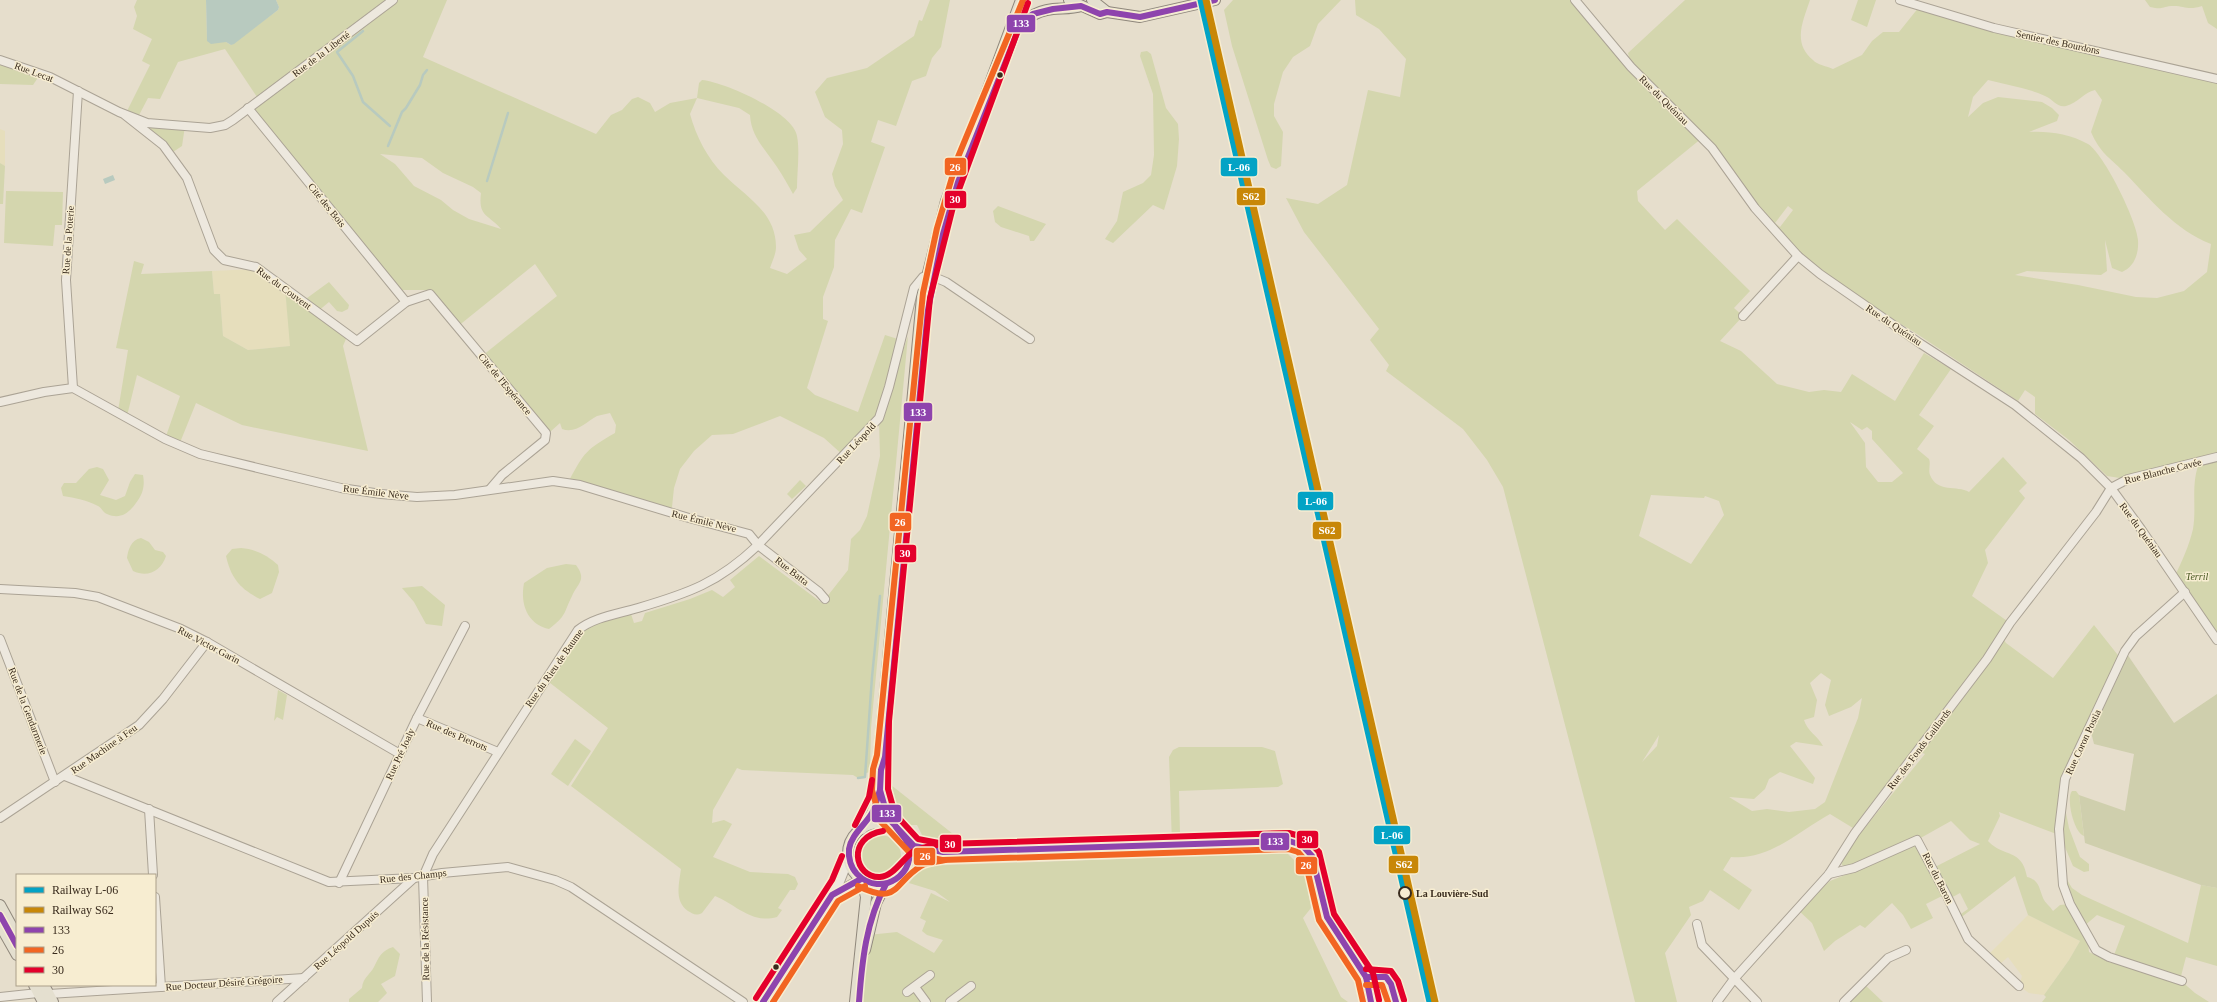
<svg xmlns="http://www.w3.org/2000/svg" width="2217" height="1002" font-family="'Times New Roman',serif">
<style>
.farmland{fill:#e6debc}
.green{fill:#d4d6ae;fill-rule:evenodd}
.cemetery{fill:#cfcfad}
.water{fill:#b8cabf}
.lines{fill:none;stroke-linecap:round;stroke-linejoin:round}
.stream{stroke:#b8cabf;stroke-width:2.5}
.minor-casing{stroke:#aba395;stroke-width:10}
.major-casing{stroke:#90887c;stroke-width:12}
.minor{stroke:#ede8de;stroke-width:8}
.major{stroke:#e4dfcf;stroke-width:10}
.bus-1-casing{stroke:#f7edd1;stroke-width:9}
.bus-2-casing{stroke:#f7edd1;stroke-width:9}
.bus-3-casing{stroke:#f7edd1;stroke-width:9}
.bus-1{stroke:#8e44ad;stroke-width:6}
.bus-2{stroke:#f26522;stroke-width:6}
.bus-3{stroke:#e4002b;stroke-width:6}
.rail-1-casing{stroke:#f7edd1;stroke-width:10}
.rail-2-casing{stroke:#f7edd1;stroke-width:10}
.rail-1{stroke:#03a3c5;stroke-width:7}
.rail-2{stroke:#c88707;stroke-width:7}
.bus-dot{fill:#392b1d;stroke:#f7edd1;stroke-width:1.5}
.stop-dot{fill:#f7edd1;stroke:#392b1d;stroke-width:2}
.labels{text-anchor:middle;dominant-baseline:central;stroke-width:3;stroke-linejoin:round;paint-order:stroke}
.street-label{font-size:10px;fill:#392b1d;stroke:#f7edd1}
.park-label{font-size:10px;font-style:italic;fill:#485722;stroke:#f7edd1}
.stop-label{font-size:10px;font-weight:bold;fill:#392b1d;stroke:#f7edd1;text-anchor:start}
.line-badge{stroke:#f7edd1;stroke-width:1.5}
.badge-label{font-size:11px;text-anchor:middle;font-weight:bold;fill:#fff}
</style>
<rect width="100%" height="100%" fill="#e6decc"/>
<g class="farmland">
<polygon points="0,129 5,131 5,166 0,163"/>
<polygon points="256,269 285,288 291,346 248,350 223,336 220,294 214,294 212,271"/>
<polygon points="2028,915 2080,941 2069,960 2044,995 2029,993 2019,986 2022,976 2008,957 2000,964 1986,957"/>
</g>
<g class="green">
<path d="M137,0h69l1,41 19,1 5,3 47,-35 1,-3 -3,-7h171l-24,57 173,77 15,-19 11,-5 10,-11 6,-2 12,6 5,9 15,-9 27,-5 2,-15 3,-3c22,2 91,32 95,56 3,16 0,36 0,52l-4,6c-5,-9 -10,-18 -16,-27 -11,-17 -26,-30 -27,-52l-11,-7 -42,-10 -7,16c6,22 17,44 34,61 22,22 52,37 52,72 0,7 -4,15 -6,21l17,6 20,-15 -8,-9 -5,-15 16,-3 33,-32 -8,-14 -3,-12 11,-30 -1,-14 -17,-13 -10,-25 12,-14 40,-10 47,-32 5,-16 3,1 8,-21h20l-9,47 -9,11 -6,18 -14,5 -16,45 -18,-6 -7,22 14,5 -23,66 -11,-4 -16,31 -1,27 -11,30v22l5,2 -21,67 8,7 43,17 27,-77 16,5 -22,78 -35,38 -20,-18 -44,-22 -47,18 -21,1 -18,16 -14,18 -6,19 -2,19 -4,4 -99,-30c15,-29 18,-32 46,-48l1,-8 -6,-12c-4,1 -9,2 -13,3 -11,6 -21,18 -35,13l-2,-6 -10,9 -4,1 -64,-77 75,-60 -22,-32 -78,63 -28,-37h-28l-153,-182 11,-8 -34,-51 -47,13 -18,37 -12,-1 -11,21 48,7 -3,20 -12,8 -45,-39 25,-50 -8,-4 10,-22 -19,-10 4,-13 -3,-9zM380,154l42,4 21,15 30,14 8,6c-3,24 7,21 20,36l-32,-10 -16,-9 -12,-10 -27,-14 -19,-22z"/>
<polygon points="1233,0 1341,0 1318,24 1310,46 1293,57 1283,72 1274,104 1274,116 1283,132 1281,166 1276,169 1271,167 1268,160 1232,46 1224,10"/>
<path d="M1355,0h220l56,66 -3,-13 57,-53h125c-7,21 -18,43 3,60 4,5 14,6 20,9l29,-14 10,-14 11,-9h16l20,-25 298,72v561l-42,-64c7,-15 14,-30 18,-47 4,-23 -3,-45 7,-68l-79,20 -1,-3 -13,-2 -38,-36 -34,-26v-17l-10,-7 -7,11 -104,-69 -83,-51 -33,-25 -96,-118 -65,53 1,10 27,29 12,-11 73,72 -16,17 9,8 -23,25 21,10 36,33 32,8 15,-2 17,2 11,-18 43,27 29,-48 27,16 -32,46 15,11 -17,23 12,10c2,5 -1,11 1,16 7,18 27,10 39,17l34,-35 24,26 -8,8 6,7 -40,52 3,13 -16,33 38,27 -9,13 5,7 47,35 41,-53 27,34 -56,120v29l4,20 11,29 9,7v7l-5,1 -11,-6 -14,-33v2l-60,-23 1,4 -12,25c16,17 34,7 39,36 12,3 12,11 16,21 2,5 7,8 10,13l7,-6 10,-1 -4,-26 6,10 10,7 106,48 13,-58 16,3v78l-31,-9 -6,23 15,13 14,9h-167l4,-5 -2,-2 25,-35 11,-19 -52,-26 -13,-39 -56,43 -1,-3 10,-7 -8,-16 -11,6 -3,-5 -20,10 7,14 -22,11 -8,-14 -11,-12 -27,25 -5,-3 -25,16 -11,10 -12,-28 -15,-14 33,-28 25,-10 -13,-6 -2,-7 85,-104 -12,-5 -60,79 -23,-14c-31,17 -61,47 -99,43l-8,13 29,20 -13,20 -29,-20 -7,11 -14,6 2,8 -26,38 12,49h-42l-40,-162 -92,-353 -16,-27 -24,-31 -77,-58 3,-6 -19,-25 9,-11 -75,-97 -18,-34 32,6 29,-19 21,-95 32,7 6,-38 -27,-30 -23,-14zM1988,80c19,5 40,8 57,16 8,3 12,12 21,10 12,-3 18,-14 29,-16l7,10 -11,32c10,22 17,24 33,40 26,27 51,58 87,72l-4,28 -23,19 -27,7 -21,-1 -58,-12 -63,-10 12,-4 74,4 6,-4 -2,-31 7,28 10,4c12,-5 17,-18 16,-32 -1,-19 -34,-86 -50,-96 -18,-10 -39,-13 -59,-12l28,-11 2,-6 -7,-7 -10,-6 -44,-5 -15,6 -15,14 5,-20zM1788,206l5,4 -13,17 -5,-4zM1850,422l12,8 5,-3 5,4v8l31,34 -11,9h-14l-12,-15 -1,-24zM1651,495l53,3 1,-2 14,5 5,14 -33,49 -52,-28zM1821,673l10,7 -6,25 4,11 22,-9 11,-9 -4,20 -33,84 -10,7 -26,3 -22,-3 -15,2 -23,-14 25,2 11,-10 4,-10 11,-7 33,12 2,-6 -25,-32 6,-4 27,4c-5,-10 -16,-15 -19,-26l10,-3 3,-17 -7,-17zM1659,735l-2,11 -15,16zM1951,821l19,19 10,4 -47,24 -16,-28zM2097,915l28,11 -14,37 -22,-11 -1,-10 -5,-15z"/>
<polygon points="1858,0 1876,0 1867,27 1851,20"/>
<path d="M2145,0h72v29l-9,-6 -6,-17c-15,5 -18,-1 -31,0 -10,1 -8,4 -21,1z"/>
<polygon points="1147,51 1151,54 1166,108 1178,124 1179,139 1177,166 1164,210 1153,205 1113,243 1105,239 1117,221 1123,192 1143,183 1151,175 1154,155 1153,94 1140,56 1141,52"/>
<polygon points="0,60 41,73 33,85 0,84"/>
<polygon points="0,163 5,166 3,204 0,204"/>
<polygon points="6,191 63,192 62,225 55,225 53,246 4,243"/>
<polygon points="998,206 1046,224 1034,241 1030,241 1029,236 1001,227 995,222 993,211"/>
<polygon points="134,261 144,264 141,274 212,271 214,294 220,294 223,336 248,350 290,346 285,288 303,301 329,282 349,305 348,309 342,312 337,311 329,302 317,312 348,334 343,346 368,451 242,425 196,403 179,445 165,439 180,396 137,375 127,416 118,411 128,350 116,348"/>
<path d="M908,336l-37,392 -1,44 -4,1 -1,4 -7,1 -5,-3 -111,-5 -5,-2 -24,42 -1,13 12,-3 8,4 -19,33 37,15 38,2 7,3 3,7 -3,6h-5l-12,18 4,2 -5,7c-26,7 -40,-12 -62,-21l-13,17c-6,3 -9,1 -14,-2 -14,-10 -9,-27 -7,-42l-110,-83 37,-58 -63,-49 33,-49 52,-19 4,12 8,-2 3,-8 45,-14 22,-9 11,7 12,-10 -5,-7 29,-24 63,47 26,-33 3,-31 9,-9 7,-14 13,-60 -1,-35z"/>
<path d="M97,467l6,2 6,11 -9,15 16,5 9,-4 5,-14 5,-8 8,1c2,11 0,19 -7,28 -7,10 -16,17 -29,11 -4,-1 -5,-6 -9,-8 -11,-6 -23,-8 -35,-10l-2,-8 3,-5h12l13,-14z"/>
<polygon points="800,480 806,486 792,499 787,494"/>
<path d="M141,538l8,4 6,8 8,2 3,4c-5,15 -18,22 -33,15l-6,-13c1,-8 4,-18 14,-20z"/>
<path d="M241,548c14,1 26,7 37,17l1,7 -7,21 -12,6c-20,-10 -29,-21 -34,-43l6,-7z"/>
<path d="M566,564l10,1c11,15 2,18 -4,31 -9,18 -5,19 -23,33 -22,-5 -29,-25 -25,-46l23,-15z"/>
<polygon points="422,586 445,605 442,626 426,624 414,602 402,588"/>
<polygon points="278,690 287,695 283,720 277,717 274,721"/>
<polygon points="575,739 591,751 568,786 551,774"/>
<polygon points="1179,747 1262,747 1275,751 1283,784 1278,787 1179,791 1180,834 1296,831 1297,843 1172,844 1169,757 1173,750"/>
<polygon points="891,785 967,845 926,843 917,825 908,825 895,811"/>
<path d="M2072,791h4l3,4 5,41c-11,-4 -18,-39 -12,-45z"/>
<circle cx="880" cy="856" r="21"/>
<polygon points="1283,849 1305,871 1311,908 1303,918 1341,997 1348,1002 859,1002 868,935 897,932 934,953 943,940 927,935 922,931 926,921 920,918 931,893 950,902 935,891 909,883 922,866 1258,854"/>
<path d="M393,947l7,7 -5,22 -14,8 6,9 -9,9h-29v-3l13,-11c1,-11 8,-13 12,-21 5,-10 7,-16 19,-20z"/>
<polygon points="1863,983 1883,1002 1844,1002"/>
</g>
<polygon class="cemetery" points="2125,651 2174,723 2217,694 2217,888 2201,885 2085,843 2079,795 2125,811 2134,754 2094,744 2091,732"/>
<g class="water">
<polygon points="206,0 276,0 279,7 278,10 234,44 231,45 226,42 211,44 207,41"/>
<polygon points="113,175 115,180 105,184 103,179"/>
</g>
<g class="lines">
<g class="stream">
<polyline points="363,31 337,52 353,76 363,102 390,126"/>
<polyline points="388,146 402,112 406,108 420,85 423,75 427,70"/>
<polyline points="487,181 508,113"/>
<polyline points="858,778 865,777 872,677 880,596"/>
</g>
<g class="minor-casing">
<g id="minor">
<polyline points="1575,0 1631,67 1712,148 1755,208 1798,256 1820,274 1921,344 2015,405 2081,458 2111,488 2141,529 2217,640"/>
<polyline points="1900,0 1994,28 2217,79"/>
<polyline points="0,60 50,77 119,112 147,123 210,128 225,125 233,120 393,0"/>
<polyline points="248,108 406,302"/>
<polyline points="125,115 163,145 187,178 214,250 224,260 256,267 357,341 406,302 430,294 546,433 545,440 502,475 490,489"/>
<polyline points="1743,316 1798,256"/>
<polyline points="73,388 66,280 78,91"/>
<polyline points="0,402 44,392 73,388 165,439 200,454 341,488 381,494 417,497 455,495 553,481 580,485 689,518 749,534 758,545 819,592 825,599"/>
<polyline points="0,589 75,593 98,597 181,629 207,642 400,754"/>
<polyline points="0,639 55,782"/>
<polyline points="417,718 498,752"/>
<polyline points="65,776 329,882 414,878 442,873 508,867 555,880 571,887 743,1002"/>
<polyline points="149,809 153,875"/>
<polyline points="0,818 139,725 163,699 207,642"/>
<polyline points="906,839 914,846 943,852 1289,841 1297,843"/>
<polyline points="907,867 919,858 938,853"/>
<polyline points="1829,874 1854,868 1917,840 1946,894 1968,939 2019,986"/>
<polyline points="339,883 417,718 465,626"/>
<polyline points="835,893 861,879"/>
<polyline points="155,897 161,987"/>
<polyline points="1697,924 1702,945 1757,1002"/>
<polyline points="2182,981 2109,957 2096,950 2070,904 2063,885 2059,829 2065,779 2125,651 2136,636 2185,592"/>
<polyline points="915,987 926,1002"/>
<polyline points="907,992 930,975"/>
<polyline points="49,994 304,978"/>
<polyline points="0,997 38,993"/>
<polyline points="277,1002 414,878"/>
<path d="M427,1002l-4,-125 10,-23 145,-224c16,-13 40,-16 60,-22 51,-15 80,-25 120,-63l121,-127 10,-31 25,-99 9,-11 6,-2 17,7 84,57"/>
<polyline points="763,1002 839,884 849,859"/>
<polyline points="950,1002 971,986"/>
<polyline points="1717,1002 1734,979 1829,874 1855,833 1987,659 2010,623 2096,512 2111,488 2128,479 2217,457"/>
<polyline points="1844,1002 1888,958 1906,950"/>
</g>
</g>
<g class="major-casing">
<g id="major">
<polyline points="1069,0 1100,14 1107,12 1140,17 1215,0"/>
<polyline points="1092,0 1107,12"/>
<path d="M1009,36c13,-14 24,-25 44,-27 9,-1 19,0 28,-3"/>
<circle cx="879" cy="854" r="31"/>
<polyline points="862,829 872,813 880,790"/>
<path d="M898,829c-20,-19 -16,-47 -19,-73l43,-459 24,-96 75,-201"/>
<polyline points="0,905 17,936"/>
<polyline points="0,925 17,955"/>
<polyline points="865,950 876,903 886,884"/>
<polyline points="34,985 43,1002"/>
<polyline points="44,985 53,1002"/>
<polyline points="855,1002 866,897 862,880"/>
</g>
</g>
<use href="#minor" class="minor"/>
<use href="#major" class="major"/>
<g class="bus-1-casing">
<g id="bus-1">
<polyline points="1215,0 1140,17 1107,12 1100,14 1081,6 1053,9 1033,14 1021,23 958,182 943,234 928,310 885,757 881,770 880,790 888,818 914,846 943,852 1289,841 1302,845 1312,856 1327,917 1366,977 1371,1002"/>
<path d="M880,790c-3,8 -4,16 -8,23 -7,12 -21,22 -23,36 -1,9 2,19 8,25 24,25 63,-1 50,-32 -2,-5 -8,-10 -11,-15"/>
<polyline points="0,915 17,946"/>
<polyline points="1366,977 1386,977 1391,984 1396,1002"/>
<polyline points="763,1002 832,895 861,879"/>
<path d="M859,1002c3,-41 7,-81 27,-118"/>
</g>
</g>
<g class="bus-2-casing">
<g id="bus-2">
<polyline points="1023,0 958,157 937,228 923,293 877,755 873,769 872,790 881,822 910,853 942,860 1288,849 1298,852 1305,860 1319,920 1358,980 1363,1002"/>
<path d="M858,886c41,20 35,-3 63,-20 6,-4 16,-4 24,-6"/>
<polyline points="1366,985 1382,985 1388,1002"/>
<polyline points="773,1002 838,901 865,886"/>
</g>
</g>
<g class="bus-3-casing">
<g id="bus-3">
<polyline points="1028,3 954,203 930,298 889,721 888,789 895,814 918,839 944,844 1289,833 1306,838 1319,852 1334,914 1373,973 1379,1000"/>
<polyline points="855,825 869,797 872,780"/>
<path d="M883,831c-37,6 -29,47 -3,46 14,-1 23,-19 34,-26 8,-4 18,-5 27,-7"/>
<polyline points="1366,969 1391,971 1398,981 1404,1000"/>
<polyline points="756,998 832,880 842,856"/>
</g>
</g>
<use href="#bus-1" class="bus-1"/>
<use href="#bus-2" class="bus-2"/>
<use href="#bus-3" class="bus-3"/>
<g class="rail-1-casing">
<polyline id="rail-1" points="1201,0 1430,1002"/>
</g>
<g class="rail-2-casing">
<polyline id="rail-2" points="1206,0 1435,1002"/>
</g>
<use href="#rail-1" class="rail-1"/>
<use href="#rail-2" class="rail-2"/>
</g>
<g class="bus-dot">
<circle cx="1000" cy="75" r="3.5"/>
<circle cx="776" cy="967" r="3.5"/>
</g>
<circle class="stop-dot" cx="1405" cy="893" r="6"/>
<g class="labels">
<g class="street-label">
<text transform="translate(2058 42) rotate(12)">Sentier des Bourdons</text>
<text transform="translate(321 54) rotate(-37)">Rue de la Liberté</text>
<text transform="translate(34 72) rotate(20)">Rue Lecat</text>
<text transform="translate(1664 100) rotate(45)">Rue du Quéniau</text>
<text transform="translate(327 205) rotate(51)">Cité des Bois</text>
<text transform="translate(68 240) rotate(-86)">Rue de la Poterie</text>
<text transform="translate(284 288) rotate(36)">Rue du Couvent</text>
<text transform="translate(1894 325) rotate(34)">Rue du Quéniau</text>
<text transform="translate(505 384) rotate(50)">Cité de l'Espérance</text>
<text transform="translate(856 443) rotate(-47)">Rue Léopold</text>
<text transform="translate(2163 471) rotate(-14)">Rue Blanche Cavée</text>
<text transform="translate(376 492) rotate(7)">Rue Émile Nève</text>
<text transform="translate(704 521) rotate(14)">Rue Émile Nève</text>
<text transform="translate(2141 530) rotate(54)">Rue du Quéniau</text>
<text transform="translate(792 571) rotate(38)">Rue Batta</text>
<text transform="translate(209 645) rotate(28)">Rue Victor Garin</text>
<text transform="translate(554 668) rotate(-55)">Rue du Rieu de Baume</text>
<text transform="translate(28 711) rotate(69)">Rue de la Gendarmerie</text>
<text transform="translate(457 735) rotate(23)">Rue des Pierrots</text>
<text transform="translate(2083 742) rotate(-65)">Rue Coron Postia</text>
<text transform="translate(104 749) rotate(-35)">Rue Machine à Feu</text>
<text transform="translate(1919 749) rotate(-53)">Rue des Fonds Gaillards</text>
<text transform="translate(400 754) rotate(-65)">Rue Pré Joaly</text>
<text transform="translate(413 876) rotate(-6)">Rue des Champs</text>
<text transform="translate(1938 878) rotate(63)">Rue du Baron</text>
<text transform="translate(425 939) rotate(-91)">Rue de la Résistance</text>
<text transform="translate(346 940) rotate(-42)">Rue Léopold Dupuis</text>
<text transform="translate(224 983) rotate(-4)">Rue Docteur Désiré Grégoire</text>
</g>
<g class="park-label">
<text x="2197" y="576">Terril</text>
</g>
<g class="stop-label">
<text x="1416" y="893">La Louvière-Sud</text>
</g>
</g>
<g class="line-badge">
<rect x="1006" y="14" width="30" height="19" rx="4" fill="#8e44ad"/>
<rect x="944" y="157" width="23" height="19" rx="4" fill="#f26522"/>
<rect x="1220" y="157" width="38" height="20" rx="4" fill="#03a3c5"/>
<rect x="1236" y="187" width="30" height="19" rx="4" fill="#c88707"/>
<rect x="944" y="190" width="23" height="19" rx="4" fill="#e4002b"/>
<rect x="903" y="402" width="30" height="20" rx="4" fill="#8e44ad"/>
<rect x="1297" y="491" width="37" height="20" rx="4" fill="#03a3c5"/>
<rect x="889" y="512" width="23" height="20" rx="4" fill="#f26522"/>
<rect x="1312" y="521" width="30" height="19" rx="4" fill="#c88707"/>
<rect x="894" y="544" width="23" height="19" rx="4" fill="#e4002b"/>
<rect x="871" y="804" width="31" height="19" rx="4" fill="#8e44ad"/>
<rect x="1373" y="825" width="38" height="20" rx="4" fill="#03a3c5"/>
<rect x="1296" y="830" width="23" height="19" rx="4" fill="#e4002b"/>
<rect x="1260" y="832" width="30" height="19" rx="4" fill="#8e44ad"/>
<rect x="939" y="834" width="23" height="19" rx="4" fill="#e4002b"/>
<rect x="913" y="847" width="23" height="19" rx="4" fill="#f26522"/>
<rect x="1388" y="855" width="31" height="19" rx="4" fill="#c88707"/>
<rect x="1295" y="856" width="23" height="19" rx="4" fill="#f26522"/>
</g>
<g class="badge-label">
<text x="1021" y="27">133</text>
<text x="955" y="171">26</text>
<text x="1239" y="171">L-06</text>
<text x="1251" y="200">S62</text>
<text x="955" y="203">30</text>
<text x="918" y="416">133</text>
<text x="1316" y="505">L-06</text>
<text x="900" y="526">26</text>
<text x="1327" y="534">S62</text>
<text x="905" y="557">30</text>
<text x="887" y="817">133</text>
<text x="1392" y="839">L-06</text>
<text x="1307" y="843">30</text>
<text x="1275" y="845">133</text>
<text x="950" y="848">30</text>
<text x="925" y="860">26</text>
<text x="1404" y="868">S62</text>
<text x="1306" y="869">26</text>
</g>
<rect x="16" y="874" width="140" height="112" fill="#f7edd1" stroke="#ab9f89"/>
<rect x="24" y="887" width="20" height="6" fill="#03a3c5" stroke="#ab9f89"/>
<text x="52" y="894" font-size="12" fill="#392b1d">Railway L-06</text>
<rect x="24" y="907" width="20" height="6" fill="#c88707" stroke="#ab9f89"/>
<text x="52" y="914" font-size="12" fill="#392b1d">Railway S62</text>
<rect x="24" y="927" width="20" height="6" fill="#8e44ad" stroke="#ab9f89"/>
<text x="52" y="934" font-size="12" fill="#392b1d">133</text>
<rect x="24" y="947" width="20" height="6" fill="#f26522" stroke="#ab9f89"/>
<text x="52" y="954" font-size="12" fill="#392b1d">26</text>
<rect x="24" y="967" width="20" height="6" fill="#e4002b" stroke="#ab9f89"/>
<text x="52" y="974" font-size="12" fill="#392b1d">30</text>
</svg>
